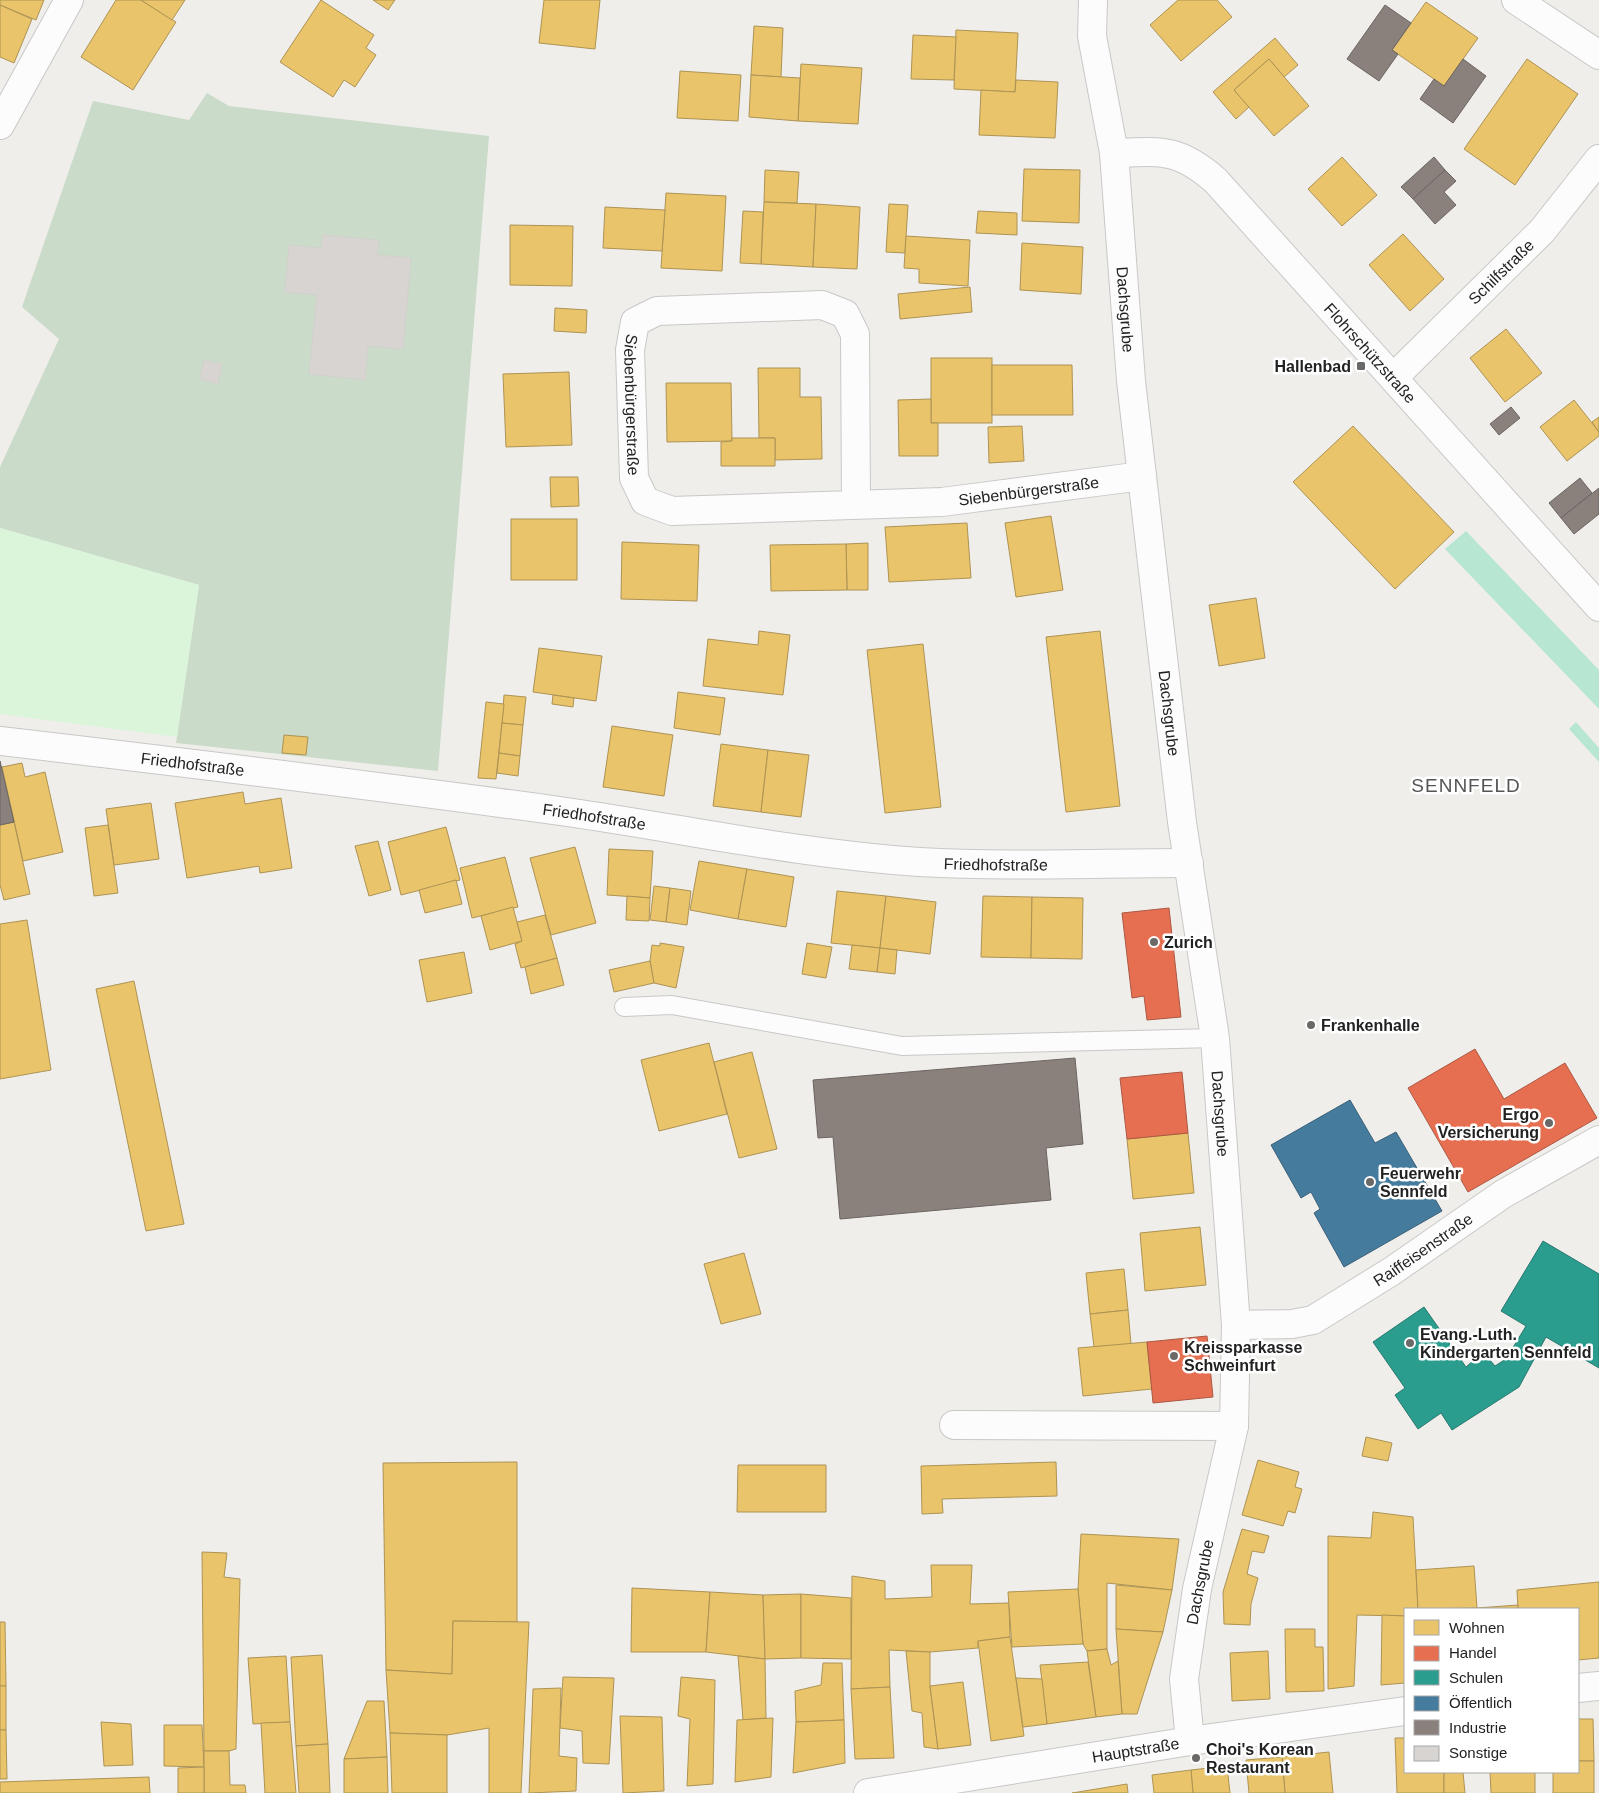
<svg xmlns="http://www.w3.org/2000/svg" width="1599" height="1793" font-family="Arial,sans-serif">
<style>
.cemetery{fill:#cadbca}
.park{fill:#daf5da}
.pitch{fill:#b7e6d2}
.homes{fill:#e9c46a;stroke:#ad9354}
.shops{fill:#e76f51;stroke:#ac5843}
.schools{fill:#2a9d8f;stroke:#28786e}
.public{fill:#457b9d;stroke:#3a6078}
.industry{fill:#8a817c;stroke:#6b6461}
.building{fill:#d7d4d2;stroke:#d3d0cc}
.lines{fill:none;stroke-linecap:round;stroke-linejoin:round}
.lane-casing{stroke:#c9c8c7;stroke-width:20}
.street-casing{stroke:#c9c8c7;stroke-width:30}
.lane{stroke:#fdfcfc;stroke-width:18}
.street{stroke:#fdfcfc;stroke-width:28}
.poi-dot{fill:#6a6968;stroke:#fff;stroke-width:2}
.labels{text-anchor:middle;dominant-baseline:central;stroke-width:5;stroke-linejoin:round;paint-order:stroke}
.street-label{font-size:16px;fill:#222;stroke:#fff}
.poi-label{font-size:16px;font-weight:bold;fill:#222;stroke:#fff;text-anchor:start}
.quarter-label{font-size:19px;letter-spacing:1px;fill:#555;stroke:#fff}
</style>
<rect width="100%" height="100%" fill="#f0eeeb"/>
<polygon class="cemetery" points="207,93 229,106 489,136 438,771 176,743 199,585 0,528 0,467 59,339 22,307 93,101 189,120"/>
<polygon class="park" points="0,528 199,585 177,737 0,714"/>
<g class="pitch">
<polygon points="1466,531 1599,670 1599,709 1445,549"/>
<polygon points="1576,722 1599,748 1599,762 1569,729"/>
</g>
<g class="homes">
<polygon points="0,0 44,0 36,20 0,5"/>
<polygon points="116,0 141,0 176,22 133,90 81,57"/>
<polygon points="141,0 185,0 172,20"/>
<polygon points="321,0 374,35 366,48 376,55 355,87 344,80 333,97 280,62"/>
<polygon points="373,0 395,0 388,10"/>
<polygon points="544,0 600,0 595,49 539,43"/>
<polygon points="1178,0 1217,0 1232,17 1181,61 1150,25"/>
<polygon points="1426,2 1478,38 1444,86 1392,50"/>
<polygon points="0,5 32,19 14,63 0,57"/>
<polygon points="754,26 783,28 781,77 751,75"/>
<polygon points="956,30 1018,33 1015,92 954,89"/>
<polygon points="913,35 956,37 954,80 911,79"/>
<polygon points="1275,38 1298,65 1284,77 1269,59 1234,90 1249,107 1236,119 1213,92"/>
<polygon points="1269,59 1309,106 1274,136 1234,90"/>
<polygon points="1527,59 1578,94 1515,185 1464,149"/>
<polygon points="801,64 862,68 858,124 798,121"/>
<polygon points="680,71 741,75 738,121 677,118"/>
<polygon points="751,75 800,78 798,121 749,117"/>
<polygon points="1016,80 1058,82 1055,138 979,135 981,90 1015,92"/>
<polygon points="1342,157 1377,195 1342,226 1308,189"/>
<polygon points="1024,169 1080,170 1079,223 1022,221"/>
<polygon points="765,170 799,172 797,203 764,202"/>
<polygon points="666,193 726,196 722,271 661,268"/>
<polygon points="764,202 816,204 813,267 761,264"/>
<polygon points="816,204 860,207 857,269 813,267"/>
<polygon points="889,204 908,205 905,253 886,252"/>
<polygon points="605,207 665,210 662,251 603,248"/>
<polygon points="743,211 763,212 761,264 740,263"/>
<polygon points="978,211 1017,213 1017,235 976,233"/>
<polygon points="510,225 573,226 572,286 510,285"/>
<polygon points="1403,234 1444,279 1410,311 1369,265"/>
<polygon points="906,236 970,240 968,286 919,283 919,269 904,268"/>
<polygon points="1022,243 1083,247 1081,294 1020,290"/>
<polygon points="970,287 972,312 900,319 898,294"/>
<polygon points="555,308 587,310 586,333 554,331"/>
<polygon points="1506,329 1542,373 1505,402 1470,358"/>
<rect x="931" y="358" width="61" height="65"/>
<polygon points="992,365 1072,365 1073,415 992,415"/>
<polygon points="758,368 800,368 800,397 821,397 822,459 775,460 775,438 759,438"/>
<polygon points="569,372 572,445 506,447 503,374"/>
<polygon points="666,383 731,383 732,441 667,442"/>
<polygon points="931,399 931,423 938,423 938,456 899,456 898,400"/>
<polygon points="1574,400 1599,432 1599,436 1567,461 1540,427"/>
<polygon points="1599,417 1599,432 1592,422"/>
<polygon points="1022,426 1024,461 989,463 988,427"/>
<polygon points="1353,426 1454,532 1395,589 1293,482"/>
<polygon points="732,438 775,438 775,466 721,466 721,442 732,441"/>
<polygon points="550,477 578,477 579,506 551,507"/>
<polygon points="1051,516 1063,590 1016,597 1005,523"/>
<rect x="511" y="519" width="66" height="61"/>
<polygon points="967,523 971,578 889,582 885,527"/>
<polygon points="622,542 699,545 697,601 621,599"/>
<polygon points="868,543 868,590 847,590 846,544"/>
<polygon points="846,544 847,590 771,591 770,545"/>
<polygon points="1256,598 1265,658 1219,666 1209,605"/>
<polygon points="759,631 790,635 783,695 703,686 708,639 758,645"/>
<polygon points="1100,631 1120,806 1066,812 1046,637"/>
<polygon points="923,644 941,807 885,813 867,650"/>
<polygon points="539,648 602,656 596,701 533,692"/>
<polygon points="678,692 725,698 720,735 674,728"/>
<polygon points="504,695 526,697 523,725 502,723"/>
<polygon points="553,695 574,698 573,707 552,704"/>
<polygon points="486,702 504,704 496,779 478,778"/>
<polygon points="502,723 523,725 520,756 499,753"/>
<polygon points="612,726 673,735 664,796 603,787"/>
<polygon points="284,735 308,737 306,755 282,753"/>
<polygon points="721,744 768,750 761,812 713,806"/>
<polygon points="768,750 809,755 801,817 761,812"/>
<polygon points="499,753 520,756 518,776 497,773"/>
<polygon points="22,763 25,777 45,772 63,852 23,861 2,767"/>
<polygon points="243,792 245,804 281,798 292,868 260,873 259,866 187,878 175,803"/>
<polygon points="151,803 159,859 114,865 106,809"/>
<polygon points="14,822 30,894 4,900 0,885 0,825"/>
<polygon points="108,825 118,893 94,896 85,828"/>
<polygon points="446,827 460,880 401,895 388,842"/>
<polygon points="378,841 391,890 369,896 355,846"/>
<polygon points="575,847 596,923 551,935 530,858"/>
<polygon points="609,849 653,851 650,898 607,895"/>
<polygon points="505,857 518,907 472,918 460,868"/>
<polygon points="699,861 747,869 738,919 690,910"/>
<polygon points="747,869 794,877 786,927 738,919"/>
<polygon points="456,880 462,904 425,913 419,890"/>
<polygon points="654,886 670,888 666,922 650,920"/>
<polygon points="670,888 691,891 687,925 666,922"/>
<polygon points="837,891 886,896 880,948 831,943"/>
<polygon points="627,896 650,898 649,921 626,920"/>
<polygon points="886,896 936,902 930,954 880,948"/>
<polygon points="983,896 1032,897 1031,958 981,957"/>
<polygon points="1032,897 1083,898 1082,959 1031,958"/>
<polygon points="513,907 522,941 490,950 481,916"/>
<polygon points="545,915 557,958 521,968 515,944 522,941 517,922"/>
<polygon points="27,920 51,1070 0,1079 0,924"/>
<polygon points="660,943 684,947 676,988 654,983 650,961 652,945 660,946"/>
<polygon points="807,943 832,947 826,978 802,974"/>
<polygon points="852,945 880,948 877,972 849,969"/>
<polygon points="880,948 897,950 895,974 877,972"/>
<polygon points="464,952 472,993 427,1002 419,960"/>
<polygon points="557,958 564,985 531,994 525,967"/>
<polygon points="650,961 654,983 614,992 609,970"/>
<polygon points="134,981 184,1224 146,1231 96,989"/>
<polygon points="709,1043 727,1114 659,1131 641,1060"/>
<polygon points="752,1052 777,1149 739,1158 714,1062"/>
<polygon points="1188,1133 1194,1193 1133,1199 1127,1139"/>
<polygon points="1200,1227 1206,1285 1145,1291 1140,1233"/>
<polygon points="744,1253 761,1314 721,1324 704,1264"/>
<polygon points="1124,1269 1128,1310 1090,1314 1086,1273"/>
<polygon points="1128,1310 1131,1344 1094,1347 1090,1314"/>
<polygon points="1147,1342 1152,1389 1083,1396 1078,1348"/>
<polygon points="1366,1437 1392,1443 1388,1461 1362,1456"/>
<polygon points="1258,1460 1299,1472 1295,1487 1302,1489 1295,1513 1288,1511 1283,1526 1242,1515"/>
<polygon points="517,1462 517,1622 453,1621 452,1674 386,1670 383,1463"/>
<polygon points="1056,1462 1057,1496 942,1499 943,1513 922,1514 921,1466"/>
<polygon points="738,1465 826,1465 826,1512 737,1512"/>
<polygon points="1373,1512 1413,1517 1418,1609 1405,1609 1405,1616 1357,1615 1354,1686 1328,1689 1328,1536 1371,1538"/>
<polygon points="1242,1529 1269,1536 1264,1553 1252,1551 1247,1574 1258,1578 1251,1604 1250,1625 1224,1624 1223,1592"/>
<polygon points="1081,1534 1179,1539 1172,1590 1107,1583 1107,1649 1087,1651 1083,1644 1078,1589"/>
<polygon points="202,1552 227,1553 224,1577 240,1579 236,1749 229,1751 204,1751"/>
<polygon points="931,1565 972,1565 970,1604 1009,1603 1010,1637 978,1641 978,1648 930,1652 889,1650 890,1687 851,1689 852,1576 885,1581 885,1599 932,1597"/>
<polygon points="1474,1566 1477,1608 1418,1609 1416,1570"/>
<polygon points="1599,1582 1599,1658 1578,1660 1578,1609 1518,1609 1517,1590"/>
<polygon points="1116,1585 1172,1590 1163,1632 1116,1629"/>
<polygon points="632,1588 710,1592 706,1652 631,1652"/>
<polygon points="1078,1589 1083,1644 1012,1647 1008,1592"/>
<polygon points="710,1592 763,1595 765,1659 706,1652"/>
<polygon points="801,1594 801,1658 765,1659 763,1595"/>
<polygon points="801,1594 851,1598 851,1659 801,1658"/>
<polygon points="1518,1605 1518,1609 1477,1609 1477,1608"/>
<polygon points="1382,1615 1405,1616 1405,1683 1381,1685"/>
<polygon points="453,1621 529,1622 521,1793 489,1793 489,1728 447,1735 390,1733 386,1670 452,1674"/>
<polygon points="0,1622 5,1622 6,1686 0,1686"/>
<polygon points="1116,1629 1163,1632 1137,1714 1122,1714"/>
<polygon points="1285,1629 1315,1629 1315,1647 1323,1647 1324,1691 1286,1692"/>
<polygon points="1010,1637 1024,1736 991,1741 978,1641"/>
<polygon points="1107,1649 1111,1665 1118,1661 1122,1714 1096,1717 1087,1651"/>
<polygon points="906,1651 930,1652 930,1686 938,1749 924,1747 922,1713 912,1711"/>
<polygon points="1268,1651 1270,1699 1232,1701 1230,1653"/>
<polygon points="322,1655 328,1744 296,1746 291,1657"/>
<polygon points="286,1656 290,1722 253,1724 248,1658"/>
<polygon points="738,1656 765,1659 766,1718 743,1720"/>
<polygon points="1088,1662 1096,1717 1047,1724 1040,1665"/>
<polygon points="823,1663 842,1663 844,1720 796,1722 795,1691 821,1685"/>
<polygon points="563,1677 614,1678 609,1764 583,1763 582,1731 560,1728"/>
<polygon points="681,1677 715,1680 713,1784 687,1786 690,1719 678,1716"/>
<polygon points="1016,1678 1042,1679 1047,1724 1023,1727"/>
<polygon points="963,1682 971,1745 938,1749 930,1686"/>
<rect x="0" y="1686" width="6" height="44"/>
<polygon points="890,1687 894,1758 855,1759 851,1689"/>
<polygon points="561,1688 559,1756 577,1758 576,1791 529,1793 533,1689"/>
<polygon points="367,1701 384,1701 387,1757 344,1759"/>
<polygon points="620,1716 662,1717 664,1791 623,1793"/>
<polygon points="773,1718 771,1777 735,1782 737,1720"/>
<polygon points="1578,1719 1593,1719 1594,1761 1578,1761"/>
<polygon points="844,1720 845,1763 793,1773 796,1722"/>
<polygon points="101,1722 131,1724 133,1765 104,1766"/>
<polygon points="290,1722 296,1793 265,1793 261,1723"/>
<polygon points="164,1725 202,1725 204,1767 164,1766"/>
<polygon points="0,1730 6,1730 7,1779 0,1779"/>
<polygon points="390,1733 447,1735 447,1793 392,1793"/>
<polygon points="1395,1738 1405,1738 1405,1772 1444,1772 1444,1793 1397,1793"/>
<polygon points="328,1744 330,1793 299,1793 296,1746"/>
<polygon points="204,1751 229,1751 230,1785 245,1785 246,1793 204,1793"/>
<polygon points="1329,1752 1333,1793 1285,1793 1282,1757"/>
<polygon points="387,1757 388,1793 344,1793 344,1759"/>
<polygon points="1282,1757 1285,1793 1249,1793 1246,1760"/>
<polygon points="1578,1761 1594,1761 1594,1793 1553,1793 1553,1772 1578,1772"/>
<polygon points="1227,1766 1230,1793 1193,1793 1191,1770"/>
<polygon points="204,1767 204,1793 178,1793 178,1768"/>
<polygon points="1191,1770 1193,1793 1154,1793 1152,1775"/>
<polygon points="1444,1772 1463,1772 1465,1793 1444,1793"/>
<polygon points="1490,1772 1535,1772 1535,1793 1491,1793"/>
<polygon points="149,1777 150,1793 0,1793 0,1782"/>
<polygon points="1127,1784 1128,1793 1072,1793"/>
</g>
<g class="shops">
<polygon points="1169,908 1181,1017 1147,1020 1144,996 1132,998 1122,913"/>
<polygon points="1475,1049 1504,1099 1565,1063 1597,1118 1468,1192 1408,1088"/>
<polygon points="1182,1072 1188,1133 1127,1139 1120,1078"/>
<polygon points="1207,1336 1213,1397 1153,1403 1147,1342"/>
</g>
<polygon class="schools" points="1543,1241 1599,1274 1599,1368 1546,1337 1519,1387 1452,1430 1441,1413 1418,1429 1395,1395 1405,1388 1373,1342 1424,1307 1466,1367 1483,1352 1495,1366 1506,1359 1526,1326 1501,1311"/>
<polygon class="public" points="1350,1100 1375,1143 1396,1132 1442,1211 1344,1267 1314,1213 1320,1209 1311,1192 1301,1198 1271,1145"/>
<g class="industry">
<polygon points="1385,5 1411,23 1392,50 1398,54 1379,81 1347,59"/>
<polygon points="1463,59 1486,76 1453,123 1420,99 1434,79 1444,86"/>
<polygon points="1434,157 1445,170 1413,199 1401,187"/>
<polygon points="1445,170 1456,181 1444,192 1456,205 1435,224 1413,199"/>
<polygon points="1511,407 1520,418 1499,435 1490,424"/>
<polygon points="1580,478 1592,493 1561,518 1549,503"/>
<polygon points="1599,488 1599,514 1574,534 1561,518"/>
<polygon points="0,761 14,822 0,825"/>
<polygon points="1075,1058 1083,1144 1046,1148 1051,1200 840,1219 833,1137 818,1138 813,1080"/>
</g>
<g class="building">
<polygon points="323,235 379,240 377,255 411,258 403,349 368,346 365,380 309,374 317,295 285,292 289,245 321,248"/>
<polygon points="204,360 222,364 218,384 200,379"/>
</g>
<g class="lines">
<g class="lane-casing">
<polyline id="lane" points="624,1007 672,1005 902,1046 1215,1038"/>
</g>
<g class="street-casing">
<g id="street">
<path id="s1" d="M1093,0l-1,36 22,117 17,228 51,441 33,216 21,287 -2,101 -37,163 -13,90 6,62"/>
<polyline points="1516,0 1599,55"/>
<polyline points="0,125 69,0"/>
<path id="s2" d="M1114,153c47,-2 64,-5 101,27l384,427"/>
<path id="s3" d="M1394,377l148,-146 57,-72"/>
<path id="s4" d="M856,504l-1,-170 -10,-20 -23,-9 -165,6 -22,11 -5,28 4,128 11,23 27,10 270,-9 200,-26"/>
<path id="s5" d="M0,741c189,22 378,45 567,71 117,17 233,42 352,50 89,5 180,1 270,1"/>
<path id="s6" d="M1236,1325l56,-1 21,-4 79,-49 111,-77 96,-54"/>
<polyline points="954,1425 1234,1426"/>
<polyline points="1578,1688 1599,1686"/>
<path id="s7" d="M868,1793l322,-52 215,-30"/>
</g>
</g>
<use href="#lane" class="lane"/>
<use href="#street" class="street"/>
</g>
<g class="poi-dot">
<rect x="1356" y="361" width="10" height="10" rx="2.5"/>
<circle cx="1154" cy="942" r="5"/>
<circle cx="1311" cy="1025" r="5"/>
<circle cx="1549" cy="1123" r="5"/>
<circle cx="1370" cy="1182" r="5"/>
<circle cx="1410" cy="1343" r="5"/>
<circle cx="1174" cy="1356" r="5"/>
<circle cx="1196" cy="1758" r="5"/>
</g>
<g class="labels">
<g class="street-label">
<text stroke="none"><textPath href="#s3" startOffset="150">Schilfstraße</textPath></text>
<text stroke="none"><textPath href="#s1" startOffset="312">Dachsgrube</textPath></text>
<text stroke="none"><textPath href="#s2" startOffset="341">Flohrschützstraße</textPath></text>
<text stroke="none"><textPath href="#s4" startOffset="490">Siebenbürgerstraße</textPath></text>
<text stroke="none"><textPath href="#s4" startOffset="975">Siebenbürgerstraße</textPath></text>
<text stroke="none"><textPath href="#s1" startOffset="718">Dachsgrube</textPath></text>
<text stroke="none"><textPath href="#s5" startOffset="194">Friedhofstraße</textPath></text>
<text stroke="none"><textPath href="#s5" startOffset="599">Friedhofstraße</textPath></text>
<text stroke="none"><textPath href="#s5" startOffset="1004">Friedhofstraße</textPath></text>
<text stroke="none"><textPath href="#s1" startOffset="1122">Dachsgrube</textPath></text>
<text stroke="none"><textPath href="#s6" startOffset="208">Raiffeisenstraße</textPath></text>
<text transform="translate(1200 1582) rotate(-79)">Dachsgrube</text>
<text stroke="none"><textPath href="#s7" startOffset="271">Hauptstraße</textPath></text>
</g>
<g class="poi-label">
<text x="1351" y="366" text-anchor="end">Hallenbad</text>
<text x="1164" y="942">Zurich</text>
<text x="1321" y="1025">Frankenhalle</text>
<text x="1539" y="1114" text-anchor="end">Ergo<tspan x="1539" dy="18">Versicherung</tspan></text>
<text x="1380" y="1173">Feuerwehr<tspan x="1380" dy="18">Sennfeld</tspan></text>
<text x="1420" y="1334">Evang.-Luth.<tspan x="1420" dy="18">Kindergarten Sennfeld</tspan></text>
<text x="1184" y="1347">Kreissparkasse<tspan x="1184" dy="18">Schweinfurt</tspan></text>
<text x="1206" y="1749">Choi's Korean<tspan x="1206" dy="18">Restaurant</tspan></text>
</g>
<g class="quarter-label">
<text x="1466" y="785">SENNFELD</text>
</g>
</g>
<rect x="1404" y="1608" width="175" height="165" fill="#ffffff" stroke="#a7a7a7"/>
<rect x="1414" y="1620" width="25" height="15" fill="#e9c46a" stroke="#a7a7a7"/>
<text x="1449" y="1633" font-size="15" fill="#222222">Wohnen</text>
<rect x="1414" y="1646" width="25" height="15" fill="#e76f51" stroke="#a7a7a7"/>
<text x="1449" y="1658" font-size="15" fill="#222222">Handel</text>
<rect x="1414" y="1670" width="25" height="15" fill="#2a9d8f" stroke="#a7a7a7"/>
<text x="1449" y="1683" font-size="15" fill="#222222">Schulen</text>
<rect x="1414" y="1696" width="25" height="15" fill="#457b9d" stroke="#a7a7a7"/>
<text x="1449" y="1708" font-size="15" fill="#222222">Öffentlich</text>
<rect x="1414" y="1720" width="25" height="15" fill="#8a817c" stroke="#a7a7a7"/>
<text x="1449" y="1733" font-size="15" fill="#222222">Industrie</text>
<rect x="1414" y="1746" width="25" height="15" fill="#d7d4d2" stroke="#a7a7a7"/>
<text x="1449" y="1758" font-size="15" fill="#222222">Sonstige</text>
</svg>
